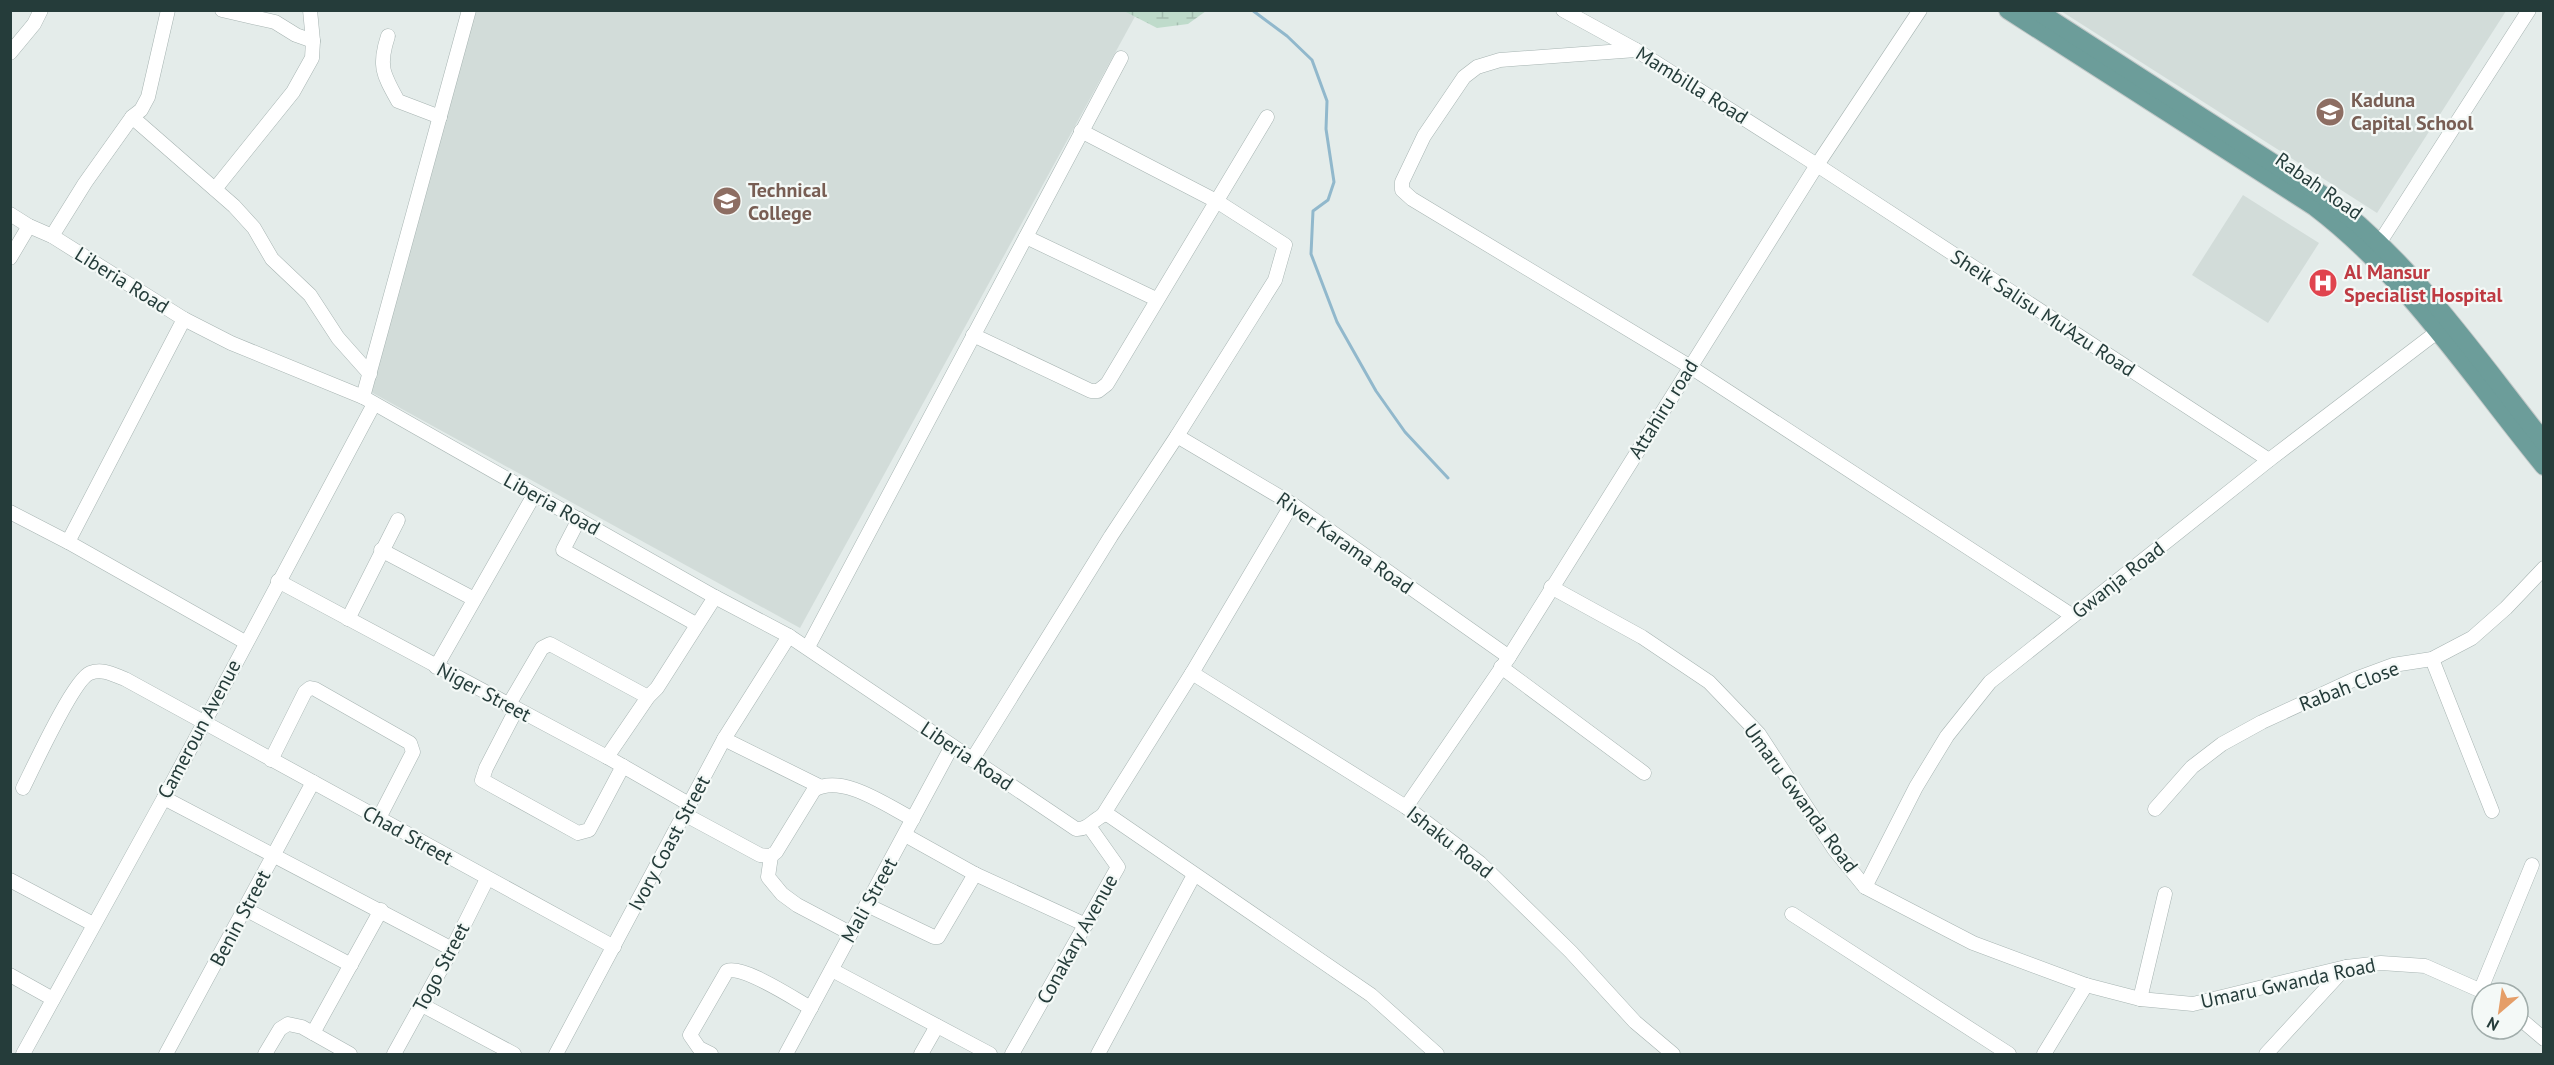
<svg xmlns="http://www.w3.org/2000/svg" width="2554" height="1065" font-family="'PT Sans',sans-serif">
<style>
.built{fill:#d2dcd9}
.wetland{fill:url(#wetland-marsh)}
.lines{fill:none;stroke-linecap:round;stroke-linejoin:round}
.stream{stroke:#91b8cc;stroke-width:3}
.minor-casing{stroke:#a7b4b2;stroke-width:15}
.major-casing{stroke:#c2c8c8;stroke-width:20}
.minor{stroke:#fff;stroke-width:14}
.major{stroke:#6c9d9a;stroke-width:18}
.labels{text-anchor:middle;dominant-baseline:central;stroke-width:4.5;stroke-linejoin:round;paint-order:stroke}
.street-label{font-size:20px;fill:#253c3a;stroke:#f4f9f7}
.education-label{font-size:20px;font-weight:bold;fill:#785e54;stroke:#f4f9f7;text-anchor:start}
.health-label{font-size:20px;font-weight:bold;fill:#be3a42;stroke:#f4f9f7;text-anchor:start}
</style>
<defs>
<pattern id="wetland-marsh" width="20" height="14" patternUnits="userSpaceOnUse" patternTransform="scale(1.5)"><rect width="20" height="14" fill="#bfdbcb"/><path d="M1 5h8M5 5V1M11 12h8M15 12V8" fill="none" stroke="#a4bdaf"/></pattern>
</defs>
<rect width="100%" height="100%" fill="#e4ecea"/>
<g class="built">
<polygon points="470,11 1138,11 800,628 371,392"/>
<polygon points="2061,11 2506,11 2377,213"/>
<polygon points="2243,195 2319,243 2268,323 2192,275"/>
</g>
<polygon class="wetland" points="1124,11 1206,11 1188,24 1157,28"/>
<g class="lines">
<polyline class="stream" points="1252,10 1287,36 1312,60 1327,101 1326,129 1334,182 1328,200 1313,211 1311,254 1337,322 1376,391 1405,432 1448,478"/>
<g class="minor-casing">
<g id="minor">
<polyline points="222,10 275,22 296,35 313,41"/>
<polyline points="1563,10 1636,50 1817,165 2269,460"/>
<path d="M388,36c-10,30 -5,38 10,65l42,16"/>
<polyline points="1636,50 1500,60 1477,67 1464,77 1424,136 1402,182 1402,190 1412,199 1689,366 2073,616"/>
<polyline points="10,53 34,24 41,10"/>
<polyline points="132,117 234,206 254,228 272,259 310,295 338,338 370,374"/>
<polyline points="215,189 293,92 312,58 313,41 310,10"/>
<path d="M10,214l19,12 23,10 132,83 47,24 132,54 352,200 74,39 287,193c14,1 18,-12 31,-15l264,181 66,59"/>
<polyline points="52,236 85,183 132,117 141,110 148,97 168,10"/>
<polyline points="1026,237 1156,299"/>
<polyline points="2380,242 2529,10"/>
<polyline points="10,258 29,226"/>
<polyline points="973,335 1091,391 1098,391 1107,384 1267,117"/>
<polyline points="363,397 469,10"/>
<polyline points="1177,436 1292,504 1509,657"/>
<polyline points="10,512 68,542 245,642"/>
<polyline points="579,519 563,550 696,624"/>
<polyline points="68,542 184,319"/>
<polyline points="381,550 474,599"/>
<polyline points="278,581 607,757 689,804"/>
<polyline points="1551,587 1642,637 1709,682 1759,734 1834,849 1865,887 1973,943 2086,985 2140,999 2193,1004 2346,967 2381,963 2425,966 2486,993"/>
<polyline points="348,619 398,520"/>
<polyline points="808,647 1121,58"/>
<polyline points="2432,659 2492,811"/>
<polyline points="436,667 534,495"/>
<polyline points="1501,667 1644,773"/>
<polyline points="1192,673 1406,807 1480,863 1571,952 1635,1022 1673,1054"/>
<polyline points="508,706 542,648 550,644 648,697"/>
<polyline points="516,710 486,768 482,780 578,833 589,830 623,766"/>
<polyline points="724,739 819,786"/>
<polyline points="607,757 648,697 657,688 715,597"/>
<polyline points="271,760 305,692 310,688 315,689 410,743 413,752 379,818"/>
<polyline points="972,760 1111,536 1177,436 1275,280 1285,245 1218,202 1081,131"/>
<path d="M23,788c10,-20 51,-109 67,-115 13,-5 24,2 35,6l489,268"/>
<polyline points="164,798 452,949"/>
<polyline points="1406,807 1509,657 1817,165 1920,10"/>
<polyline points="2155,809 2192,767 2222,744 2262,722 2355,679 2393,665 2432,659 2472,638 2506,608 2544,568"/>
<path d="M684,814l76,41 11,1 5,-4 38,-62c28,-17 73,16 99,29"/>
<polyline points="1103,815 1192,673 1292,504"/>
<polyline points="905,835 975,874 1086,925"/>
<polyline points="771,856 768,877 782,894 797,905 850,933"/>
<polyline points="10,880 93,924"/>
<polyline points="1865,887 1916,787 1947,736 1990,682 2269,460 2437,332"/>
<polyline points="867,905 934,937 938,937 975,874"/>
<polyline points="245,909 351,965"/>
<polyline points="1792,914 2009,1054"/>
<polyline points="832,970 990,1054"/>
<polyline points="10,975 53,999"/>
<polyline points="2481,989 2532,865"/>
<polyline points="2140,999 2165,894"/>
<polyline points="422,1005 514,1054"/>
<polyline points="2518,1017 2544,1039"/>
<polyline points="313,1033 381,910"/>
<polyline points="23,1054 164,798 374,404"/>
<polyline points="166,1054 313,782"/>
<polyline points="265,1054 280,1029 288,1024 302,1027 350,1054"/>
<polyline points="394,1054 452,949 487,879"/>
<polyline points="556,1054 724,739 789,636"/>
<path d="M711,1054l-12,-6 -9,-13 37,-64c17,-6 67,28 84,37"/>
<polyline points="786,1054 952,746"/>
<polyline points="921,1054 937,1026"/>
<polyline points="1012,1054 1118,867 1089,826"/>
<polyline points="1098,1054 1194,875"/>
<polyline points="2044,1054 2086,985"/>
<polyline points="2266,1054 2346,967"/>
</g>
</g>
<g class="major-casing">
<g id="major">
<path d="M2008,10l307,197c92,70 156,170 229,259"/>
<path d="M2036,10l285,184c90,66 154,161 223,248"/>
</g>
</g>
<use href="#minor" class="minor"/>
<use href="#major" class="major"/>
</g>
<defs>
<g id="school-disc" transform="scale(1.5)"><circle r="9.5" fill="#8d6e63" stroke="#f4f9f7"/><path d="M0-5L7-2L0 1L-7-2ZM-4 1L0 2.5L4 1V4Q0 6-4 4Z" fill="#fff"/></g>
<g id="university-disc" transform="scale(1.5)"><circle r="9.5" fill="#8d6e63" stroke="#f4f9f7"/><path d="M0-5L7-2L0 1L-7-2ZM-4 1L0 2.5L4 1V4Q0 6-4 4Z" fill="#fff"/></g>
<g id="hospital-disc" transform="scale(1.5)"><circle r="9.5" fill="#e0444e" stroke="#f4f9f7"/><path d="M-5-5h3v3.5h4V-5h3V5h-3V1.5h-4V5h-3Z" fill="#fff"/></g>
</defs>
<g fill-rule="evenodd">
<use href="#school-disc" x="2330" y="112"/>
<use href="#university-disc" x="727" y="201"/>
<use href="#hospital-disc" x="2323" y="283"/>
</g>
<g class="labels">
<g class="street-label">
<text transform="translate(1692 85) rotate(32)">Mambilla Road</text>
<text transform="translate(2319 186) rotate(35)">Rabah Road</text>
<text transform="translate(122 280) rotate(32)">Liberia Road</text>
<text transform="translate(2043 313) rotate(33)">Sheik Salisu Mu'Azu Road</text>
<text transform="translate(1663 409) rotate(-58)">Attahiru road</text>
<text transform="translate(552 504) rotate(29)">Liberia Road</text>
<text transform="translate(1345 543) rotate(35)">River Karama Road</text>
<text transform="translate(2118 580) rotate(-38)">Gwanja Road</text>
<text transform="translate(2349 686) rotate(-21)">Rabah Close</text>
<text transform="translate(484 692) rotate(28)">Niger Street</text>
<text transform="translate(199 729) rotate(-62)">Cameroun Avenue</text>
<text transform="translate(967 756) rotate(34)">Liberia Road</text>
<text transform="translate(1801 798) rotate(54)">Umaru Gwanda Road</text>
<text transform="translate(408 835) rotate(29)">Chad Street</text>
<text transform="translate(1450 842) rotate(38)">Ishaku Road</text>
<text transform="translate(669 843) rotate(-62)">Ivory Coast Street</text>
<text transform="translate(869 900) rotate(-61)">Mali Street</text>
<text transform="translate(240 918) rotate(-62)">Benin Street</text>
<text transform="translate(1077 939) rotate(-61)">Conakary Avenue</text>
<text transform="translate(441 967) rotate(-62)">Togo Street</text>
<text transform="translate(2288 983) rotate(-12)">Umaru Gwanda Road</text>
</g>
<g class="education-label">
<text x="2351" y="100">Kaduna<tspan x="2351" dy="23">Capital School</tspan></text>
<text x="748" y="190">Technical<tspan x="748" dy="23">College</tspan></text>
</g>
<g class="health-label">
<text x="2344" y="272">Al Mansur<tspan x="2344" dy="23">Specialist Hospital</tspan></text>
</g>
</g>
<rect width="2554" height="1065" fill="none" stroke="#253c3a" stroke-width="24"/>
<g transform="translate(2500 1011) rotate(209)"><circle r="28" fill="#f4f9f7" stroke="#a1adab" stroke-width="1.5"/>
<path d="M0-4.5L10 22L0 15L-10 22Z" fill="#e59e68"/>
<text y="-9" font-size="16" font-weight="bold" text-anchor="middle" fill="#253c3a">N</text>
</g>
</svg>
